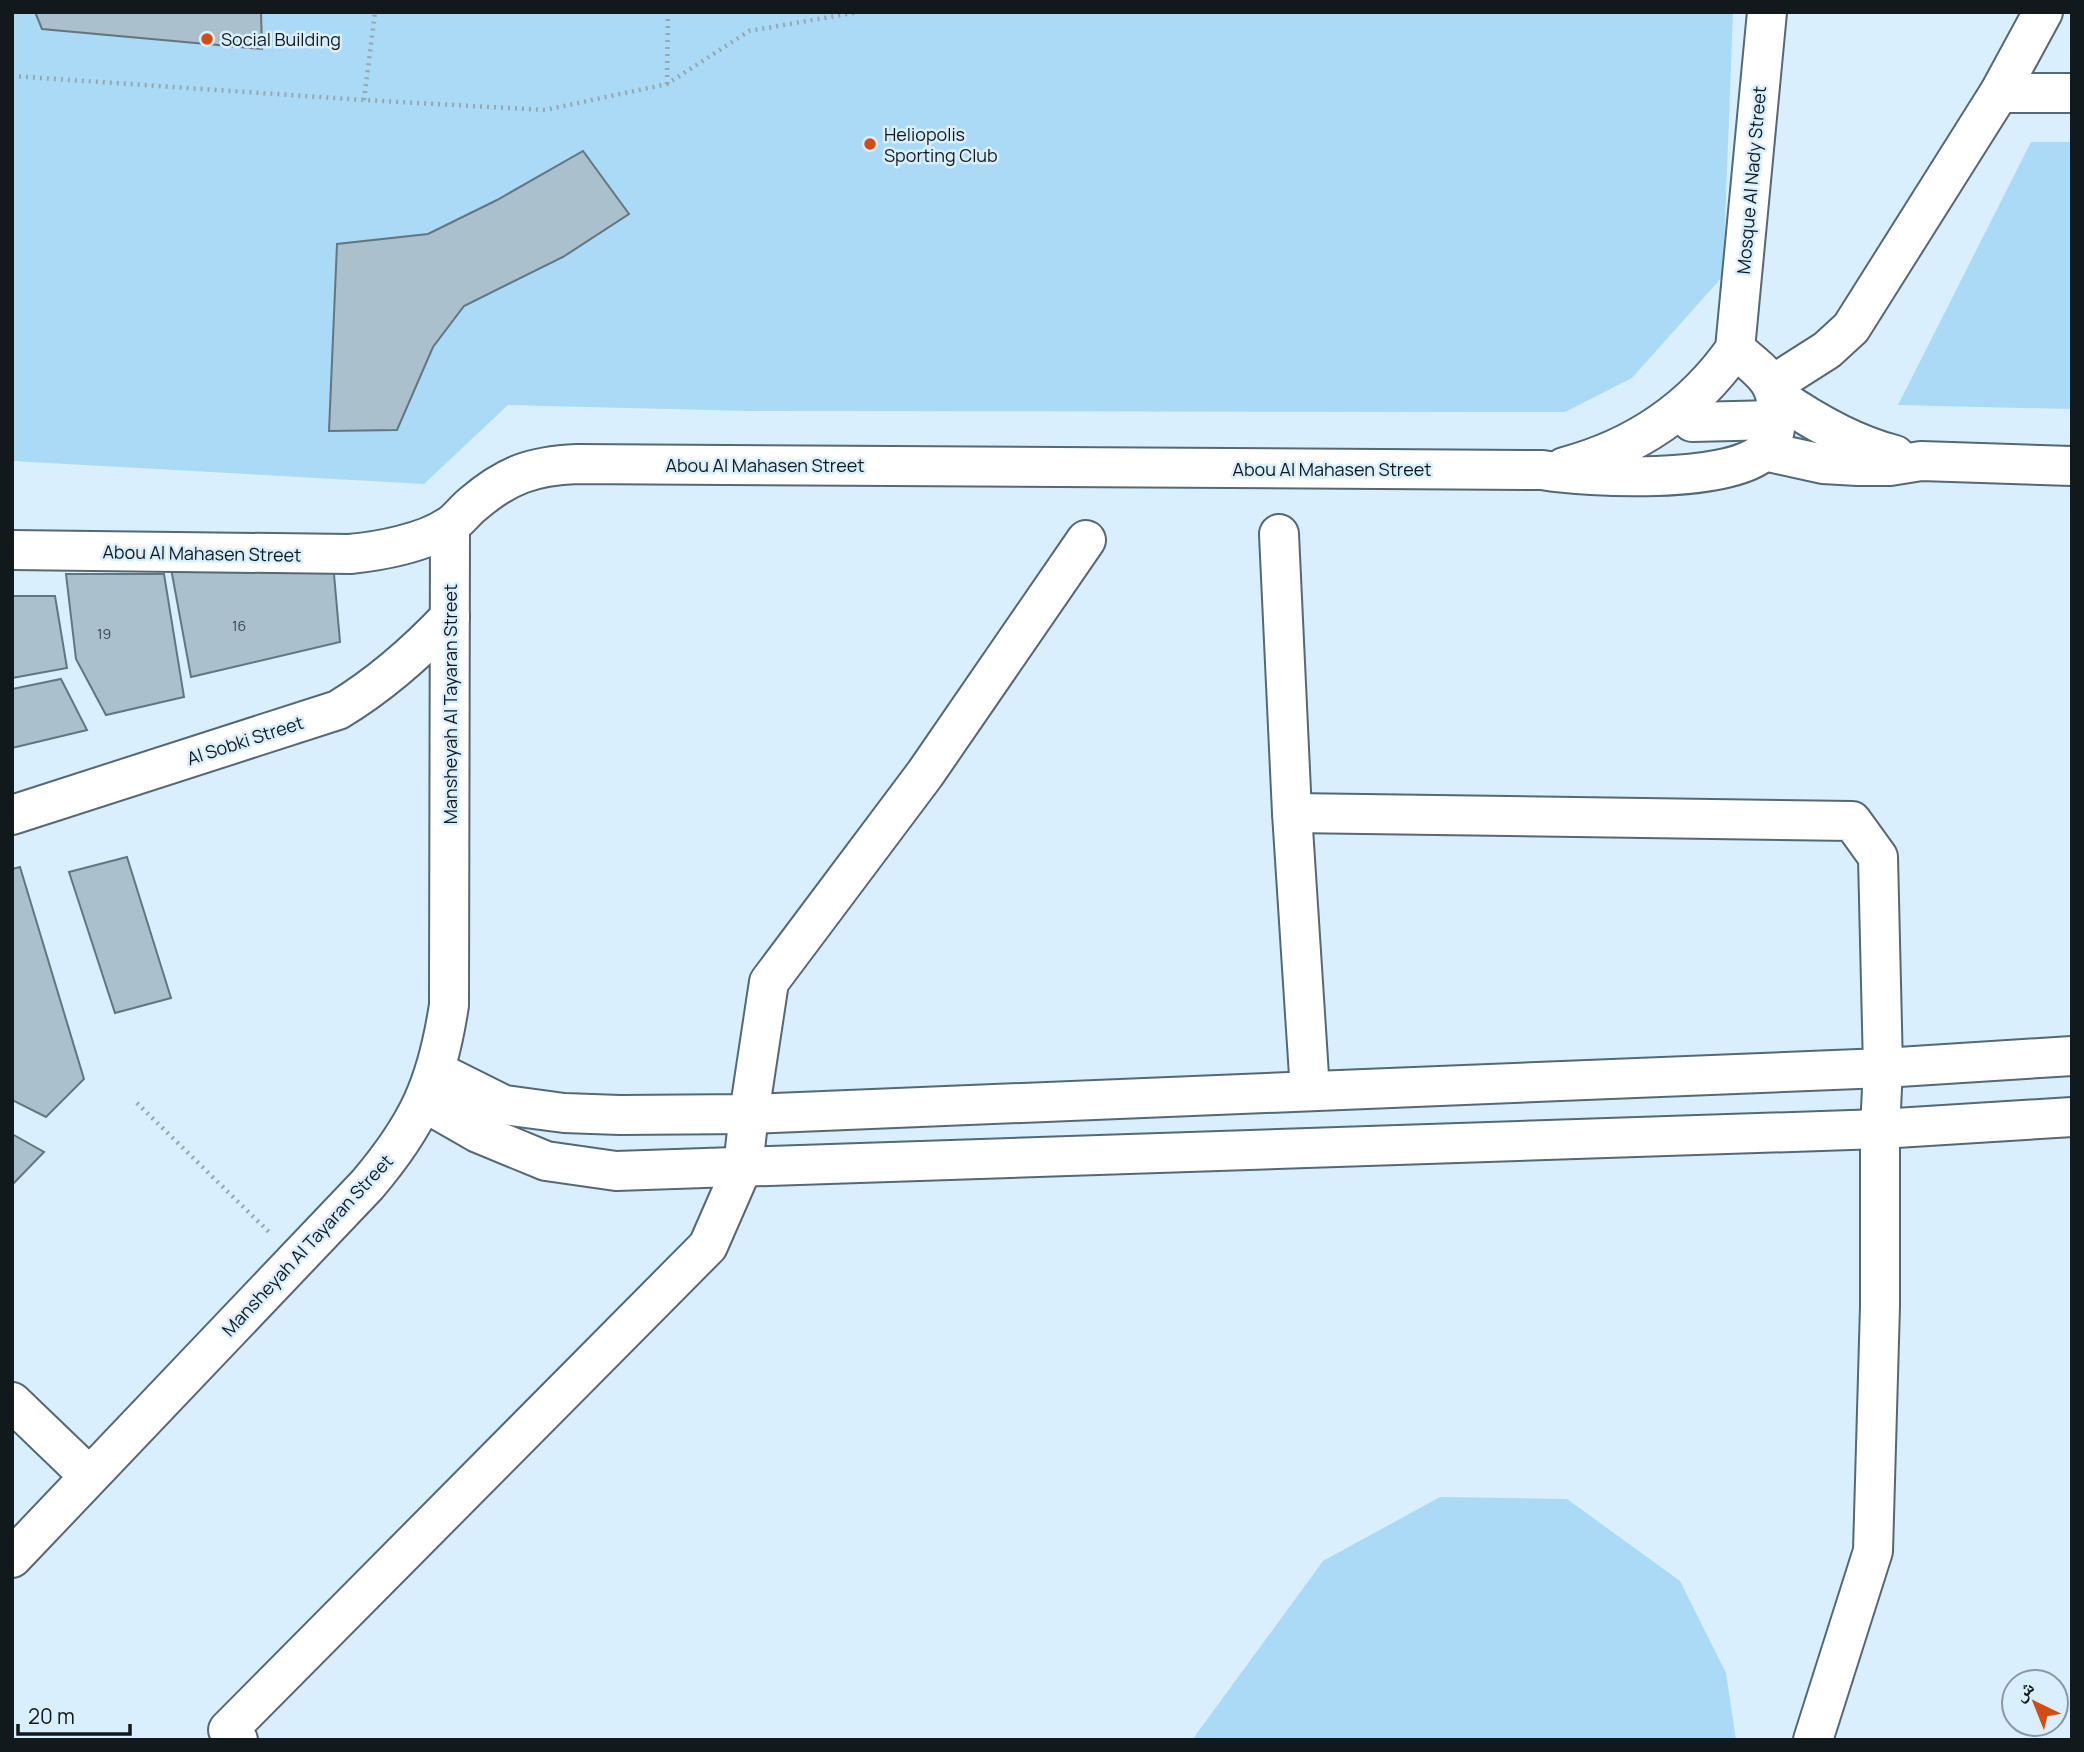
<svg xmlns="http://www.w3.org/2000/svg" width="2084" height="1752" font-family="Manrope,'Noto Naskh Arabic',sans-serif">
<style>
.green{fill:#abdaf6}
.building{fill:#aac0cd;stroke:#627682;stroke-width:2}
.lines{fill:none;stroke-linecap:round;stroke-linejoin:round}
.minor-casing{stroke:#556874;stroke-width:42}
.path{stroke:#95a7b1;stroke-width:4.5;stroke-dasharray:2 5;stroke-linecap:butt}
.minor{stroke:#fff;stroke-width:38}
.poi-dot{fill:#d24c13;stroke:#d9effd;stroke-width:2.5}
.labels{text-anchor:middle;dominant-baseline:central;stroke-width:5;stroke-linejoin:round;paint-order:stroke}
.number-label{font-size:14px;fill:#374349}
.poi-label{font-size:18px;fill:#11191d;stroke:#d9effd;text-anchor:start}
.street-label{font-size:18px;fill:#11191d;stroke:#d9effd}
</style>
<rect width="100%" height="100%" fill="#d9effd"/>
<g class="green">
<polygon points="12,12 1733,12 1723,276 1632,378 1565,412 749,411 508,405 424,484 12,461"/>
<polygon points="2031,142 2072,142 2072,409 1898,405"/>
<polygon points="1440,1497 1567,1499 1680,1581 1726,1673 1736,1740 1192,1740 1323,1561"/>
</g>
<g class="building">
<polygon points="35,12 261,12 262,49 42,29"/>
<polygon points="583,151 629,214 563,257 464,306 433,347 397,430 329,431 337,244 428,234 497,200"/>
<polygon points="170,563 333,563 340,642 191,677"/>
<polygon points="66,574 164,574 184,697 106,715 76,659"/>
<polygon points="12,596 55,596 67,668 12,678"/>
<polygon points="61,679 87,730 12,748 12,689"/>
<polygon points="127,857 171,998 115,1013 69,872"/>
<polygon points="20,867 84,1079 46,1117 12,1100 12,869"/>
<polygon points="12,1134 44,1152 12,1185"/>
</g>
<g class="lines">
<g class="minor-casing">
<g id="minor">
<polyline points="1999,93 2072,93"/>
<polyline points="1772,385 1827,350 1851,328 1999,93 2043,12"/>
<path d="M1778,397c36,25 74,47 117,58"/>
<polyline points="1692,422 1776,420"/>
<polyline points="1764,451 1823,464 1858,466 1890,466 1921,461 2072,466"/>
<path d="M1564,467c72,-19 129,-58 171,-118l32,-337"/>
<polyline points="1279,534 1292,813 1310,1091"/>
<path d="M12,550l338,4c30,-3 74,-11 99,-28 9,-5 16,-16 24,-22 34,-29 59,-38 104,-40l965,6c48,8 184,14 221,-18 8,-7 12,-19 13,-29 5,-41 -13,-50 -41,-74"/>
<polyline points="1292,813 1852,821 1878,857 1883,1068 1880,1129 1880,1306 1873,1551 1813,1740"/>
<path d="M12,815l326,-105c43,-26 78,-57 112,-93"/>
<polyline points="436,1071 504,1105 564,1113 620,1115 749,1114 1883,1068 2072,1056"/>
<polyline points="424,1102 478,1133 546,1161 616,1171 1880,1129 2072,1117"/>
<polyline points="12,1402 89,1476"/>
<path d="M12,1558l355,-373c51,-60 70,-101 82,-180l1,-479"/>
<polyline points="238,1740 228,1730 708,1246 743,1166 749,1114 769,982 925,774 1086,540"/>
</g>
</g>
<g class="path">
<polyline points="12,76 364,100 545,110 667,84 749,31 859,12"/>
<polyline points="667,84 668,12"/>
<polyline points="364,100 375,12"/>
<polyline points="137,1103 270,1233"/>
</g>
<use href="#minor" class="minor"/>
</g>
<g class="poi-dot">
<circle cx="207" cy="39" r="7"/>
<circle cx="870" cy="144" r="7"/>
</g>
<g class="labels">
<g class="number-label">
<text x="239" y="625">16</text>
<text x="104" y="633">19</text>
</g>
<g class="poi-label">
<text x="221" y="39">Social Building</text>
<text x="884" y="134">Heliopolis<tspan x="884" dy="21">Sporting Club</tspan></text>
</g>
<g class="street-label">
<text transform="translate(1751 180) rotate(-85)">Mosque Al Nady Street</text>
<text x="765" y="465">Abou Al Mahasen Street</text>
<text x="1332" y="469">Abou Al Mahasen Street</text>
<text transform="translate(202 553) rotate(1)">Abou Al Mahasen Street</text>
<text transform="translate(450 704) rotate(-90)">Mansheyah Al Tayaran Street</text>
<text transform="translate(245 740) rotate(-18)">Al Sobki Street</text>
<text transform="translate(307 1245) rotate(-47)">Mansheyah Al Tayaran Street</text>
</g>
</g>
<rect width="2084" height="1752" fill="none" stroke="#11191d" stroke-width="28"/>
<g transform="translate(2035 1703) rotate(317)"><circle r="33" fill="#d9effd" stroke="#8999a3" stroke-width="2"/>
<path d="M0-5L12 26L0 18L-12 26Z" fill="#d24c13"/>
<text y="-10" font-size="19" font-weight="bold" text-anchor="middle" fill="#11191d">ش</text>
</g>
<path d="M18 1724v10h112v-10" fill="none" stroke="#11191d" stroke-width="3.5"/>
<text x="28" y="1724" font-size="21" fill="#11191d" stroke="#d9effd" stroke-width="5" paint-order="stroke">20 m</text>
</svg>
